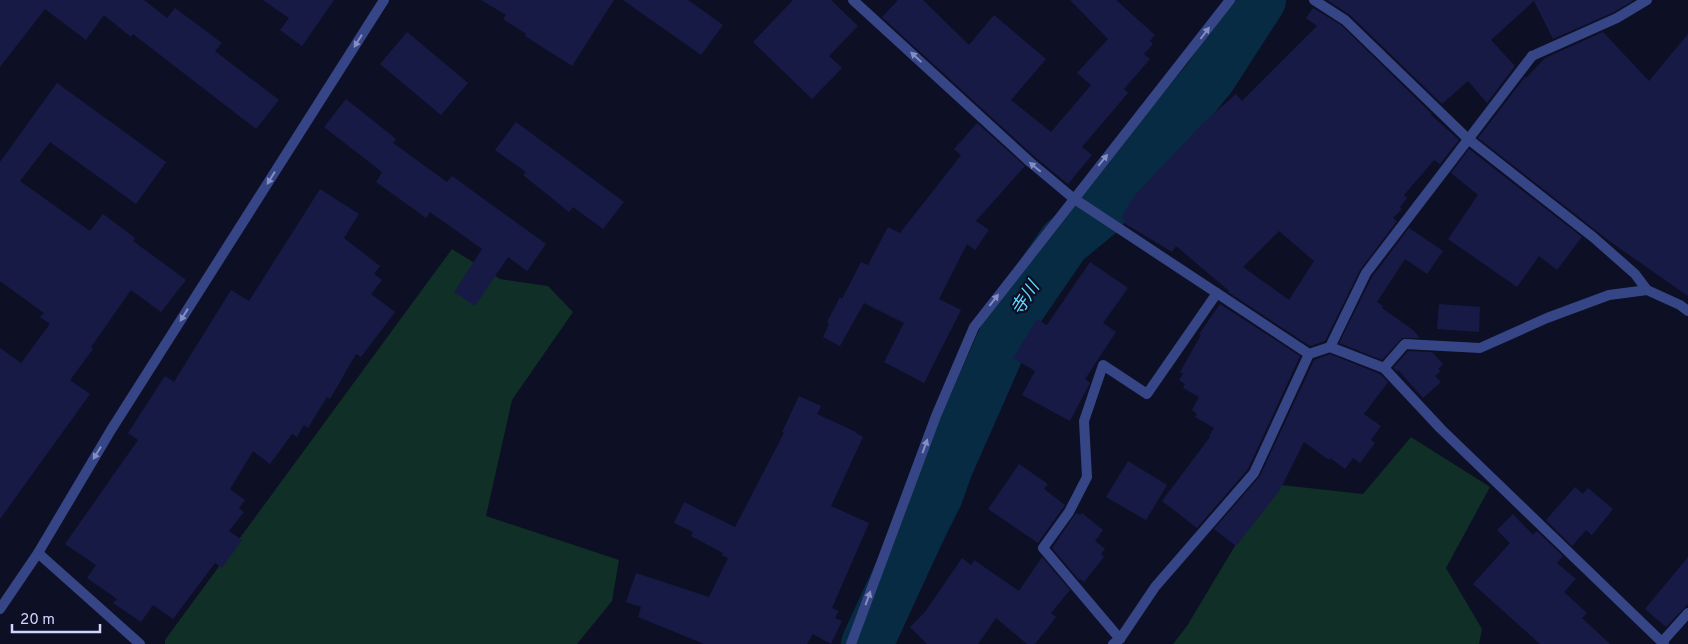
<svg xmlns="http://www.w3.org/2000/svg" width="1688" height="644" font-family="Overpass,'Noto Sans JP',sans-serif">
<style>
.green{fill:#102f27}
.lines{fill:none;stroke-linecap:round;stroke-linejoin:round}
.river{stroke:#072b43;stroke-width:52}
.building{fill:#181a46;fill-rule:evenodd}
.lane{stroke:#364586;stroke-width:10}
.street{stroke:#364586;stroke-width:10}
.oneway{fill:#848ec2}
.labels{text-anchor:middle;dominant-baseline:central;stroke-width:4.5;stroke-linejoin:round;paint-order:stroke}
.water-label{font-size:18px;font-style:italic;fill:#5fd9ff;stroke:#0d0f25}
</style>
<rect width="100%" height="100%" fill="#0d0f25"/>
<g class="green">
<polygon points="452,249 500,279 548,286 573,312 512,400 486,516 619,560 612,601 577,644 165,644 165,640"/>
<polygon points="1411,437 1490,487 1446,568 1482,629 1479,644 1173,644 1187,626 1272,484 1363,494"/>
</g>
<g class="lines">
<polyline class="river" points="867,644 920,529 937,495 947,467 1014,315 1064,242 1098,214 1211,76 1260,0"/>
</g>
<g class="building">
<polygon points="0,0 144,0 167,18 175,8 222,43 215,51 279,100 256,129 133,34 131,37 104,15 86,40 45,9 0,67"/>
<polygon points="263,0 334,0 302,46 280,30 289,18"/>
<polygon points="481,0 614,0 572,66 525,36 526,34 503,19 506,15"/>
<polygon points="623,0 688,0 723,25 701,55"/>
<polygon points="793,0 831,0 858,26 829,56 842,68 812,99 753,42"/>
<polygon points="898,0 923,0 969,45 994,15 1046,59 1011,100 1051,132 1091,85 1077,73 1108,39 1070,0 1116,0 1155,35 1150,41 1153,44 1144,54 1150,59 1124,89 1128,93 1082,147 1092,155 1068,184 1035,157 882,17"/>
<polygon points="1327,0 1634,0 1614,12 1553,39 1534,1 1491,40 1515,66 1487,103 1468,81 1442,104 1350,15"/>
<path d="M1313,8l28,17 91,89 -1,1 28,25 -19,24 -6,-4 -30,35 3,3 -7,9 2,2 -9,9 4,3 -37,49 -35,71 -15,5 -82,-54 1,-1 -53,-45 -4,6 -48,-29 1,-3 -4,-2 14,-23 69,-73 32,-28 6,7 75,-75 -11,-8zM1279,231l35,30 -25,39 -46,-33z"/>
<polygon points="407,32 468,83 441,115 380,64"/>
<polygon points="1603,32 1649,81 1688,34 1688,296 1612,243 1478,138 1525,77 1526,78 1545,58"/>
<polygon points="57,83 166,162 136,204 50,142 20,181 90,231 103,214 135,238 133,241 186,280 161,312 131,290 91,347 93,349 70,380 90,394 0,519 0,348 21,363 50,324 40,317 44,313 0,281 0,162"/>
<polygon points="346,99 396,139 393,143 447,182 452,176 546,244 527,271 508,257 475,306 454,292 482,249 430,212 426,218 376,182 382,172 324,127"/>
<polygon points="516,122 624,202 603,229 573,207 569,212 523,175 526,172 495,150"/>
<polygon points="977,123 1025,166 976,221 989,230 975,250 967,244 939,299 961,310 924,383 884,362 904,323 864,303 840,346 823,337 829,324 827,322 840,297 842,299 861,262 868,265 888,227 900,233 958,159 961,155 954,149"/>
<polygon points="1469,149 1582,237 1557,270 1539,256 1517,287 1448,239 1478,195 1451,173"/>
<polygon points="320,189 359,214 344,238 380,266 374,274 382,280 371,294 395,312 361,357 356,354 330,399 327,397 308,428 304,425 297,437 292,434 270,464 253,451 230,489 245,500 239,508 244,512 229,531 242,540 222,568 215,563 173,619 153,605 141,622 113,603 117,599 87,578 96,565 65,544 138,440 128,433 165,376 174,382 231,290 249,301"/>
<polygon points="1409,228 1443,251 1427,274 1405,259 1377,302 1383,306 1382,308 1413,330 1420,338 1402,338 1382,360 1339,343 1372,277"/>
<polygon points="1090,262 1128,288 1103,323 1116,332 1085,379 1090,383 1070,421 1022,395 1035,371 1013,358 1037,319 1047,325"/>
<polygon points="1220,304 1300,356 1248,469 1197,528 1162,501 1210,437 1209,436 1214,428 1195,417 1197,414 1192,410 1199,397 1183,388 1185,384 1179,380 1183,374 1180,372 1201,335 1199,334"/>
<polygon points="1439,304 1480,307 1479,332 1437,329"/>
<polygon points="1408,351 1432,352 1443,364 1438,369 1441,371 1435,376 1441,382 1423,398 1398,370 1397,371 1393,368"/>
<polygon points="1330,354 1380,374 1388,382 1364,414 1381,426 1371,440 1375,443 1360,463 1353,458 1345,469 1330,458 1329,460 1304,442 1280,490 1236,546 1214,529 1260,476 1314,360"/>
<polygon points="799,396 821,406 817,414 856,432 856,433 863,437 831,506 869,523 832,608 839,611 835,618 842,621 831,644 813,634 807,644 704,644 638,617 641,607 626,602 636,573 709,597 728,558 722,555 723,553 691,536 693,532 674,523 684,502 735,527 784,433 782,432"/>
<polygon points="1128,461 1167,485 1146,520 1106,497"/>
<polygon points="1019,464 1048,484 1044,489 1065,505 1038,543 988,509"/>
<polygon points="1575,487 1583,494 1588,488 1613,509 1592,535 1586,530 1572,546 1546,520"/>
<polygon points="1076,513 1080,515 1082,513 1103,530 1095,541 1105,549 1101,554 1104,557 1084,582 1080,579 1079,580 1052,548"/>
<polygon points="1513,514 1533,535 1537,531 1563,556 1557,563 1576,579 1564,592 1587,613 1582,618 1610,644 1540,644 1473,584 1510,543 1497,530"/>
<polygon points="1042,557 1070,590 1051,613 1056,617 1035,644 1027,644 996,618 978,644 927,644 910,627 925,612 962,558 971,565 974,560 1019,591"/>
<polygon points="1688,557 1688,604 1666,627 1645,609"/>
</g>
<g class="lines">
<g class="lane">
<polyline points="1314,0 1345,20 1467,138 1593,237 1635,274 1647,290"/>
<polyline points="1532,56 1617,18 1647,0"/>
<polyline points="1120,639 1043,548 1069,512 1087,477 1084,421 1103,365 1147,394 1217,293"/>
<polyline points="1113,644 1120,639 1155,587 1254,473 1309,354"/>
</g>
<g class="street">
<polyline points="853,0 1030,162 1073,198 1309,354 1330,347 1384,368 1441,429 1664,644"/>
<polyline points="1330,347 1366,273 1532,56"/>
<polyline points="1384,368 1405,344 1480,348 1547,318 1609,295 1647,290 1680,305 1688,311"/>
<polyline points="38,553 140,644"/>
<polyline points="0,609 38,553 111,430 384,0"/>
<polyline points="1662,642 1688,613"/>
<polyline points="851,644 936,416 974,327 1230,0"/>
</g>
</g>
<defs><path id="oneway-solid" d="M-6-.8H1V-3.2L6.5 0L1 3.2V.8H-6Z" transform="scale(1.25)"/></defs>
<g class="oneway">
<use href="#oneway-solid" transform="translate(1205 33) rotate(-53)"/>
<use href="#oneway-solid" transform="translate(358 41) rotate(122)"/>
<use href="#oneway-solid" transform="translate(916 57) rotate(-137)"/>
<use href="#oneway-solid" transform="translate(1103 160) rotate(-51)"/>
<use href="#oneway-solid" transform="translate(1035 167) rotate(-140)"/>
<use href="#oneway-solid" transform="translate(271 178) rotate(122)"/>
<use href="#oneway-solid" transform="translate(994 300) rotate(-52)"/>
<use href="#oneway-solid" transform="translate(184 315) rotate(122)"/>
<use href="#oneway-solid" transform="translate(925 446) rotate(-70)"/>
<use href="#oneway-solid" transform="translate(97 453) rotate(122)"/>
<use href="#oneway-solid" transform="translate(868 598) rotate(-70)"/>
</g>
<g class="labels">
<g class="water-label">
<text transform="translate(1026 299) rotate(-57)">寺川</text>
</g>
</g>
<path d="M12 624v8h88v-8" fill="none" stroke="#d1d6ff" stroke-width="2.5"/>
<text x="20" y="624" font-size="15" fill="#d1d6ff" stroke="#0d0f25" stroke-width="4" paint-order="stroke">20 m</text>
</svg>
